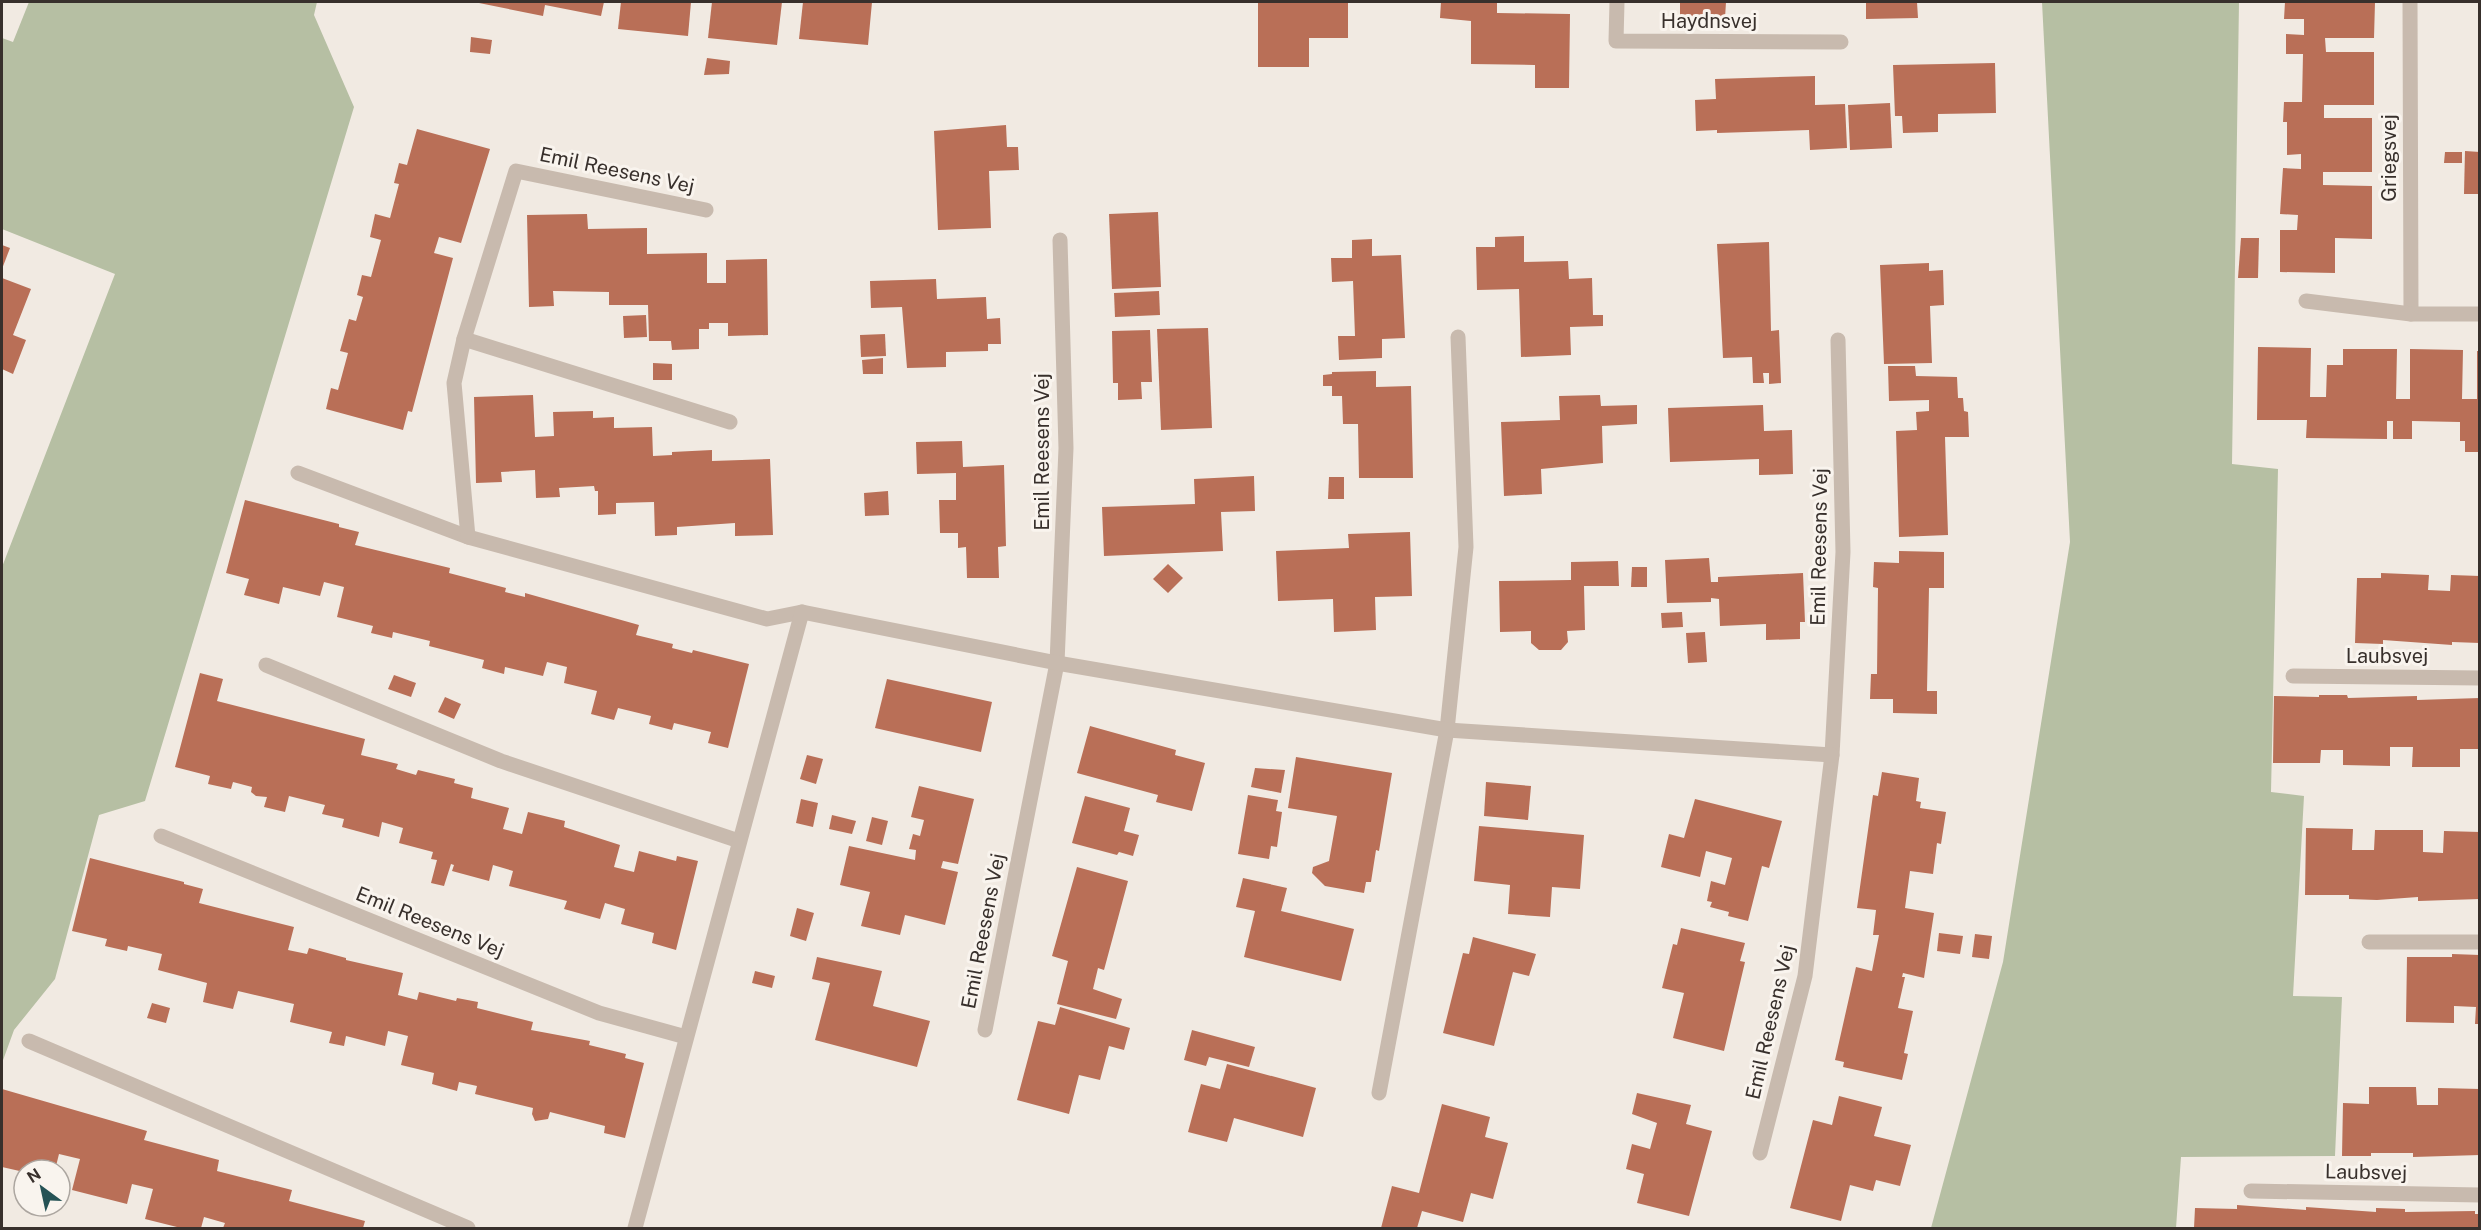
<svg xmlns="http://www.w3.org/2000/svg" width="2481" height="1230" font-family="'Public Sans',sans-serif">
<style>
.green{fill:#b6bfa3}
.building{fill:#b96f57}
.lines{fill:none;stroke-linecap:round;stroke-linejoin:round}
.street{stroke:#c8baae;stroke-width:15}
.labels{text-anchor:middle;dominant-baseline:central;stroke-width:6;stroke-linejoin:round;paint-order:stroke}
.street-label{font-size:20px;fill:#38302c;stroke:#f9f4ee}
</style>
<rect width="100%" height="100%" fill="#f1eae2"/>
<g class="green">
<polygon points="29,2 317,2 314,15 354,107 145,801 99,815 55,979 14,1030 2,1063 2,567 115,274 2,229 2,38 13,42"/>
<polygon points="2042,2 2239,2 2232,464 2278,469 2271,792 2304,796 2293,996 2342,997 2335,1156 2181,1157 2176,1228 1931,1228 2003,962 2070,542"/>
</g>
<g class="building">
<polygon points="604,2 601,16 545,5 543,16 479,3"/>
<polygon points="621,2 691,2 688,36 618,29"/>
<polygon points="712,2 782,2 777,45 708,38"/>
<polygon points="803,2 872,2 868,45 799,39"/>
<polygon points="1258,2 1348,2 1348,38 1309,38 1309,67 1258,67"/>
<polygon points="1441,2 1497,2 1497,13 1570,14 1569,88 1535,88 1535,65 1471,64 1471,21 1440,18"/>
<polygon points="1680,2 1726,2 1725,18 1680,16"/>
<polygon points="1866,2 1917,2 1918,18 1866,19"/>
<polygon points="2285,2 2375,2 2374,38 2325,38 2326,52 2374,52 2374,105 2324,105 2324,118 2372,118 2372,172 2323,172 2323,185 2372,186 2372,239 2335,238 2335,273 2280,272 2280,230 2297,230 2298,215 2280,214 2283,168 2301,169 2301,154 2287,155 2287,122 2283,122 2284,102 2302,102 2303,54 2286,54 2286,34 2304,35 2304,19 2284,19"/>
<polygon points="471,37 492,40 490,54 470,52"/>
<polygon points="707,58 730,61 729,74 704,75"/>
<polygon points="1995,63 1996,113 1938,114 1938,132 1903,133 1902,116 1895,116 1893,65"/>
<polygon points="1815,76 1815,105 1845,104 1847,148 1810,150 1809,130 1717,133 1717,130 1696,131 1695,100 1716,99 1715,79"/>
<polygon points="1890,103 1892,148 1850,150 1848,105"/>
<polygon points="1006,125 1007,147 1018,147 1019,170 989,171 991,228 938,230 934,131"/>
<polygon points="417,129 490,149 461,243 439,237 434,253 453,258 412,412 408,411 403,430 326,409 331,388 338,390 348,353 340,351 349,319 356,321 363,297 357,295 362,275 371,277 381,240 370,237 375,214 390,218 399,184 394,183 399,163 407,165"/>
<polygon points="2465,151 2480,152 2480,194 2464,194"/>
<polygon points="2445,152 2462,152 2462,163 2444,163"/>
<polygon points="1158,212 1161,287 1112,289 1109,214"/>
<polygon points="587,214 588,229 647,228 647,254 707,253 707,283 726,283 726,260 767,259 768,335 728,336 728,323 709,323 709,329 699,329 699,349 672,350 671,341 649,341 648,305 609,305 609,292 553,291 554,306 529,307 527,215"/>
<polygon points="1524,236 1524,262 1568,261 1569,279 1592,278 1593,315 1603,315 1603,326 1570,327 1571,355 1521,357 1519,289 1477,290 1476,247 1495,247 1495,237"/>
<polygon points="2241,238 2259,238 2258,278 2238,278"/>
<polygon points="1372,239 1372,256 1401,255 1405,338 1382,339 1382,358 1339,360 1338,336 1355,336 1353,281 1332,282 1331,258 1352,258 1352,240"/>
<polygon points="1769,242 1771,331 1779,330 1781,383 1769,384 1769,373 1763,373 1764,383 1753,383 1752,357 1723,358 1717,244"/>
<polygon points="2,245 10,248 2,269"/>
<polygon points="1929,263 1929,271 1943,270 1944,305 1930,306 1932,363 1884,364 1880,265"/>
<polygon points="2,278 31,289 13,335 26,340 13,374 2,369"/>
<polygon points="936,279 937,299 986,297 987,319 1000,318 1001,344 988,344 988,351 946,352 946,367 907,368 902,307 871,308 870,281"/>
<polygon points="1159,291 1160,315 1115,317 1114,293"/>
<polygon points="646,315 647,337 624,338 623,316"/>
<polygon points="1208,328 1212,428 1161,430 1157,329"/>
<polygon points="1150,330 1152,382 1141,382 1142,399 1118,400 1118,383 1113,383 1112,331"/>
<polygon points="885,334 886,356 861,357 860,335"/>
<polygon points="2258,347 2311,348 2310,397 2326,397 2327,365 2343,365 2343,349 2397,349 2396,399 2410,399 2410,349 2463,350 2462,399 2477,399 2477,351 2480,351 2478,452 2465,452 2465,441 2460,441 2460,422 2412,421 2412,439 2393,439 2393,421 2387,421 2387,439 2306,438 2307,420 2257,420"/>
<polygon points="883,358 883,374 863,374 862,360"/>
<polygon points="653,363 672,364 672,380 653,380"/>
<polygon points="1888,366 1915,366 1916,376 1957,377 1958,398 1963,398 1964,411 1968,412 1969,437 1945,437 1948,535 1899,537 1896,431 1917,430 1916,412 1929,411 1929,400 1889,401"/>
<polygon points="1376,371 1376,387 1411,386 1413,478 1359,478 1358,424 1343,424 1342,396 1332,396 1332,386 1323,386 1323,375 1332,374 1332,372"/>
<polygon points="533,395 535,437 554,436 553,412 593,411 593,418 614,417 614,428 652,427 653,456 672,455 672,452 712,450 712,461 770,459 773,535 735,536 735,523 677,527 677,535 655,536 654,502 616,503 616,514 598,515 598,491 595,491 594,486 559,488 560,497 536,498 535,470 501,472 502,482 476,483 474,397"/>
<polygon points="1600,395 1601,406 1637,405 1637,424 1602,426 1603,463 1541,469 1542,494 1504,496 1501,422 1560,420 1559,396"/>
<polygon points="1763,405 1764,431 1792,430 1793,474 1759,475 1759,459 1670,462 1668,408"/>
<polygon points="962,441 963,467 1004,465 1006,546 998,547 999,578 967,578 966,547 958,548 958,533 940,533 939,500 956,500 956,473 917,474 916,442"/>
<polygon points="1254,476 1255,511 1221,512 1223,551 1104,556 1102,507 1195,504 1194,479"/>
<polygon points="1329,477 1344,477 1344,499 1328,499"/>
<polygon points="888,491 889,515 865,516 864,493"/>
<polygon points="245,500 339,524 339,527 359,532 355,545 450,568 449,573 506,588 505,592 525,597 525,593 639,625 636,635 673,644 672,648 692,653 693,650 749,664 728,748 708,743 711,732 674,723 672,730 649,724 651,716 618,708 614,720 591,714 597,691 564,683 567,667 547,662 543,676 505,667 504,674 482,668 484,660 429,646 430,641 393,632 392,638 371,633 373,626 337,617 344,587 324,582 320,596 283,587 279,604 244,595 249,579 226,573"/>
<polygon points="1410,532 1412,596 1375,597 1376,630 1334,632 1333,599 1278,601 1276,551 1349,548 1348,534"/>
<polygon points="1899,551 1944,552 1944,588 1929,588 1927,691 1937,691 1937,714 1893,713 1893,699 1870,699 1871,674 1877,674 1878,588 1873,587 1874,562 1899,563"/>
<polygon points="1709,558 1711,582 1718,582 1718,577 1803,573 1805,622 1800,622 1800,639 1766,640 1766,624 1720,626 1719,599 1711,598 1711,602 1667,603 1665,560"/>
<polygon points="1618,561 1619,586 1584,586 1585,630 1567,631 1568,642 1561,650 1539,650 1531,643 1531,631 1500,632 1499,581 1571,580 1571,562"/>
<polygon points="1168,564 1183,578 1168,593 1153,579"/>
<polygon points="1632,567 1647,567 1647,587 1631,587"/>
<polygon points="2381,573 2429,575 2428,590 2450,591 2451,575 2480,576 2480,643 2452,642 2452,645 2383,640 2383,644 2355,643 2357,578 2381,578"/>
<polygon points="1682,612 1683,627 1662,628 1661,613"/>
<polygon points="1705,632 1707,662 1688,663 1686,633"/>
<polygon points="200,673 223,679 217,701 365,739 361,755 398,764 396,769 416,775 418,770 455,779 454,783 473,788 471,798 509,808 503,829 522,834 528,812 565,821 564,827 620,845 614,867 634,872 639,851 676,861 677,856 698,861 676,950 652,943 654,933 621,924 625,909 605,903 600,919 564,909 567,901 509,886 513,871 493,865 489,881 452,871 454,865 451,864 444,886 431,883 437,860 431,859 433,852 399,843 403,828 382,822 379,837 342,827 344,819 322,814 325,805 289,796 285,812 264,807 267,797 256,796 251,792 252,787 233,782 231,789 208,784 210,776 175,767"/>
<polygon points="394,675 416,683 411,697 388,689"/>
<polygon points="887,679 992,702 981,752 875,728"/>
<polygon points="2319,695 2347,695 2348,698 2417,696 2417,700 2480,698 2480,749 2460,749 2460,767 2412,767 2413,747 2390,747 2390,766 2343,765 2343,750 2321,750 2320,763 2273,763 2274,696 2319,697"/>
<polygon points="445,697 461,704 454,719 438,712"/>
<polygon points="1090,726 1176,750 1175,755 1205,763 1192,811 1156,802 1158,795 1077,773"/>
<polygon points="807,755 823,759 816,784 800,779"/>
<polygon points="1296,757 1392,773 1379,851 1376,850 1371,882 1366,882 1364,893 1325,886 1312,873 1313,867 1329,861 1337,816 1288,808"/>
<polygon points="1255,768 1285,770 1281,793 1251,787"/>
<polygon points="1882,772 1919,778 1916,801 1921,802 1920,808 1946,812 1941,844 1937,843 1933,874 1910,871 1905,908 1934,913 1924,978 1903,973 1902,977 1905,977 1898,1008 1913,1011 1904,1053 1908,1054 1902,1080 1843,1067 1844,1062 1835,1060 1856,967 1872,971 1879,935 1873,935 1876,910 1857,908 1873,795 1878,796"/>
<polygon points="1486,782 1531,786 1528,820 1484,816"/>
<polygon points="919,786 974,799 958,864 943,861 941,868 958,872 945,925 905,915 900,935 861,926 870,892 840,885 849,846 915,860 916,850 909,849 913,834 920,836 924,820 911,817"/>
<polygon points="1248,795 1278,800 1276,811 1282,812 1277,847 1271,846 1269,859 1238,854"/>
<polygon points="1085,796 1130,808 1124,831 1139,835 1133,856 1119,852 1117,855 1072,843"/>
<polygon points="801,799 818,803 813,827 796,823"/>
<polygon points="1695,799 1782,821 1769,868 1762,866 1748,921 1728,916 1729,912 1710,907 1712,902 1707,901 1711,881 1725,885 1732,858 1706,851 1700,877 1661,867 1669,834 1684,838"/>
<polygon points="832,815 856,821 852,834 829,829"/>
<polygon points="872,817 888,821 882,845 866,841"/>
<polygon points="1479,826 1584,835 1580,889 1552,887 1550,917 1508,914 1510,885 1474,881"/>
<polygon points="2306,828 2353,829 2352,850 2374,850 2375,830 2423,830 2423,852 2443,853 2444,831 2480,832 2480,899 2418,901 2418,897 2377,900 2349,899 2349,895 2305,895"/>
<polygon points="90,858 184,882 184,884 203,889 199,903 294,927 288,950 307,954 309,948 346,958 346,960 403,973 398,995 417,1000 419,992 456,1001 457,998 478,1002 477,1008 533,1022 531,1030 590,1041 589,1045 626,1054 625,1058 644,1063 625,1138 604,1133 605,1126 550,1112 548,1119 535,1121 532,1114 533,1108 475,1094 477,1086 459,1082 457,1091 432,1084 434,1073 401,1065 408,1036 388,1031 385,1046 346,1036 344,1046 329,1043 332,1032 290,1022 294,1004 238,991 233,1009 203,1002 207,983 158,970 162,954 128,946 127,951 105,946 107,939 72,931"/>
<polygon points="1077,867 1128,881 1104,970 1098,968 1093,989 1122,999 1116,1019 1057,1004 1068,961 1052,956"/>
<polygon points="1243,878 1287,888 1281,911 1354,929 1341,981 1244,957 1255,911 1236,907"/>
<polygon points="797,908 814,913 806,941 790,936"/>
<polygon points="1681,928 1745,943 1740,961 1745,962 1724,1051 1673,1038 1684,993 1662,988 1673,944 1677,945"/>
<polygon points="1939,933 1963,936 1960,954 1937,951"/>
<polygon points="1975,934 1992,936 1989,959 1972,957"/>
<polygon points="1473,937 1536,954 1529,976 1513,972 1494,1046 1443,1033 1463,953 1469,954"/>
<polygon points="2452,954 2480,955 2480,1024 2475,1024 2476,1007 2454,1006 2454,1023 2406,1022 2407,957 2452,957"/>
<polygon points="817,957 882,971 873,1006 930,1021 917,1067 815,1040 830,983 812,979"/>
<polygon points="755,971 775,976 772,988 752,983"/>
<polygon points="152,1003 170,1008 166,1023 147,1018"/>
<polygon points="1060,1007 1130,1028 1124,1050 1109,1046 1100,1080 1079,1075 1069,1114 1017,1100 1038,1021 1055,1025"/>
<polygon points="1192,1030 1255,1047 1249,1067 1209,1057 1206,1066 1184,1060"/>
<polygon points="1227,1064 1316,1088 1303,1137 1234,1118 1227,1142 1188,1132 1201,1084 1220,1089"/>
<polygon points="2369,1087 2416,1087 2417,1105 2438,1105 2438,1088 2480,1089 2480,1155 2413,1157 2413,1153 2371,1153 2371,1156 2342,1156 2343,1103 2369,1104"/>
<polygon points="2,1089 147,1131 144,1140 219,1160 217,1171 292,1190 289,1201 365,1221 363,1228 223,1228 225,1223 204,1217 201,1228 181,1228 145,1219 153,1189 132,1184 127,1204 72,1190 80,1159 59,1154 55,1170 24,1170 24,1172 2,1167"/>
<polygon points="1637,1093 1691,1105 1686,1124 1712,1131 1689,1216 1637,1203 1644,1174 1626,1169 1632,1144 1650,1149 1657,1123 1632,1114"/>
<polygon points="1839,1096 1882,1107 1874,1136 1911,1145 1900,1186 1876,1180 1873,1191 1850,1185 1841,1221 1790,1208 1813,1120 1832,1125"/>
<polygon points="1442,1104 1490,1117 1485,1137 1508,1143 1493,1199 1471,1193 1463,1222 1422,1211 1417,1228 1381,1228 1392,1186 1419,1193"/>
<polygon points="2237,1205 2306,1210 2306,1207 2376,1212 2376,1208 2405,1209 2405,1212 2475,1211 2475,1214 2480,1214 2480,1228 2194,1228 2195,1208 2237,1209"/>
</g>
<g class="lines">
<g class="street">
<polyline points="1617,2 1616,41 1841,42"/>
<polyline points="2410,2 2411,314"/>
<polyline points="2306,301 2411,314 2480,314"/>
<polyline points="464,339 730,422"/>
<polyline points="298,473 468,537 767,619 802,612"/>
<polyline points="468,537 454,383 464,339 516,171 706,210"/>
<polyline points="266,665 501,761 739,841"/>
<polyline points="2293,676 2480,678"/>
<polyline points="161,836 599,1013 686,1037"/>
<polyline points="2369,942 2480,942"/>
<polyline points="985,1030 1057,663 1066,448 1060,240"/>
<polyline points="29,1041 468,1228"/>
<polyline points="1379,1093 1447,730 1466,547 1458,337"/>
<polyline points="1760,1153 1805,976 1832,755 1843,552 1838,340"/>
<polyline points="2251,1191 2480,1195"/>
<polyline points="635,1228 802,612 1057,663 1447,730 1832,755"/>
</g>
</g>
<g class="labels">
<g class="street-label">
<text x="1709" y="21">Haydnsvej</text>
<text transform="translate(2389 158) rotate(-90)">Griegsvej</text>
<text transform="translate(617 170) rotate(12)">Emil Reesens Vej</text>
<text transform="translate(1042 452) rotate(-90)">Emil Reesens Vej</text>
<text transform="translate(1819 547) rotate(-89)">Emil Reesens Vej</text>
<text x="2387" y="656">Laubsvej</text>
<text transform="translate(430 922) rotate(22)">Emil Reesens Vej</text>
<text transform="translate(983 931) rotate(-79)">Emil Reesens Vej</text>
<text transform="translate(1770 1022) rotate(-77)">Emil Reesens Vej</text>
<text transform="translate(2366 1172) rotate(1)">Laubsvej</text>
</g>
</g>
<rect width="2481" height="1230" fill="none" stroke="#38302c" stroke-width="6"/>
<g transform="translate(42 1188) rotate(327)"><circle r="28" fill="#f9f4ee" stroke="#aca6a0" stroke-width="1.5"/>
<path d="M0-4.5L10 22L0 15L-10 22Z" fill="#255255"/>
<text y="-9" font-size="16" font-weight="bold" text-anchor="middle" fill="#38302c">N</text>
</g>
</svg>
